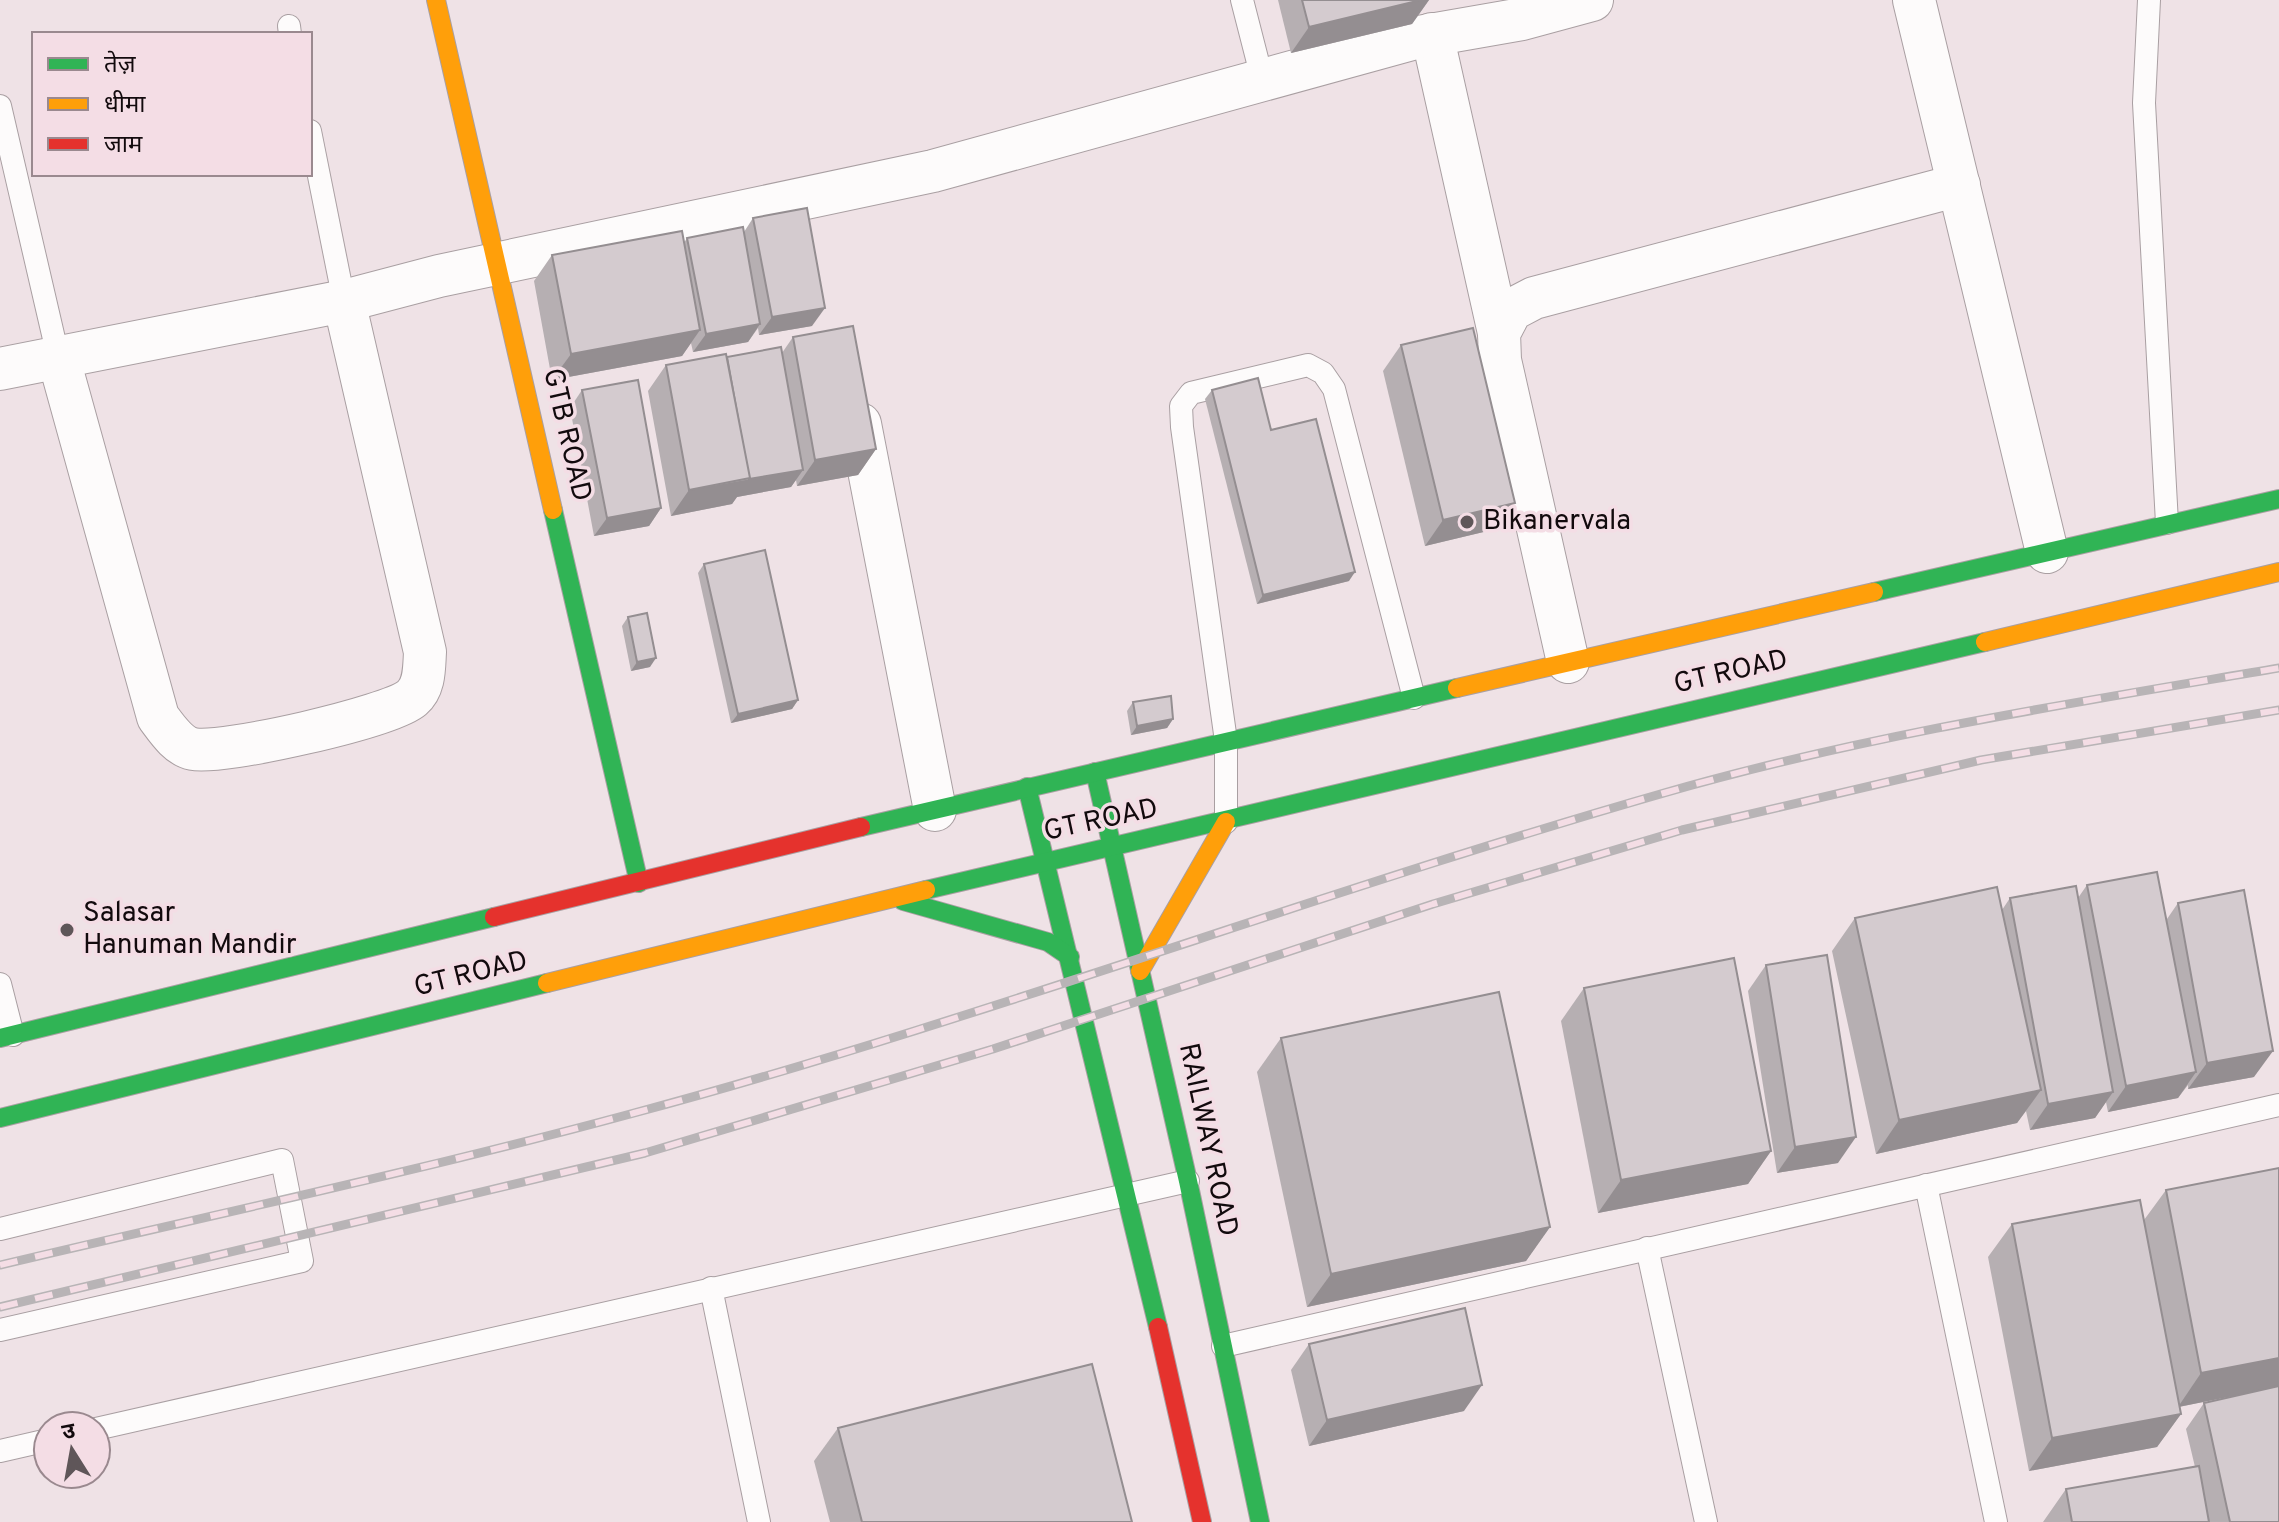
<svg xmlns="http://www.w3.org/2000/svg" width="2279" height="1522" font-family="Overpass,'Noto Sans Devanagari',sans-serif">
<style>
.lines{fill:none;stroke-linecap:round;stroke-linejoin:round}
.lane-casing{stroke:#a99fa2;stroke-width:24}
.street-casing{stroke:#a99fa2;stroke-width:44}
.fast-casing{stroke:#a99fa2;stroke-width:20}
.slow-casing{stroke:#a99fa2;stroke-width:20}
.jam-casing{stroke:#a99fa2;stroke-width:20}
.lane{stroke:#fdfbfb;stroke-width:22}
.street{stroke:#fdfbfb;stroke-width:42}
.fast{stroke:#30b455;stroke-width:18}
.slow{stroke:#ff9f0a;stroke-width:18}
.jam{stroke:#e5322d;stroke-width:18}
.rail-casing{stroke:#b8b4b6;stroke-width:9}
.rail{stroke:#f4dde5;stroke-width:6;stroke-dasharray:18;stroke-linecap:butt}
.wall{fill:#b6afb2}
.shaded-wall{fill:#948e91}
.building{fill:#d4cbcf;stroke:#948e91;stroke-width:2}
.poi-dot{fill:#5f5659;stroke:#f4dde5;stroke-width:3}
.labels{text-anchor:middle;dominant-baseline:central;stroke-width:7;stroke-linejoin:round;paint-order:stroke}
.street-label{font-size:28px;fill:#120a0d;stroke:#f4dde5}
.poi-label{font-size:28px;fill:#120a0d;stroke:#f4dde5;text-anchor:start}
</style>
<rect width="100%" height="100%" fill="#efe2e6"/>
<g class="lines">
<g class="lane-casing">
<g id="lane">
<polyline points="1242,0 1262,78"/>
<polyline points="2149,0 2144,103 2167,523"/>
<polyline points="289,26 290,34"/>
<polyline points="0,106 58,356"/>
<polyline points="310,131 344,301"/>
<polyline points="1226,822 1226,741 1182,427 1181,406 1191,393 1308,365 1323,373 1334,389 1414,698"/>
<polyline points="0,984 13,1035"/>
<polyline points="1926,1185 1996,1522"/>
<polyline points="0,1229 282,1160 302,1261 0,1330"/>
<polyline points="1647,1248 1706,1522"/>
<polyline points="711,1288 759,1522"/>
<polyline points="1223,1346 2279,1105"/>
<polyline points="96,1429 1188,1181"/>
<polyline points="0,1451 48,1440"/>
</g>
</g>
<g class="street-casing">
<g id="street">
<polyline points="1914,0 2047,552"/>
<polyline points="1432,34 1499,333"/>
<path d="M58,356l100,361c9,12 20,29 35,32 29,6 197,-32 219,-51 13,-11 12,-30 13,-46l-81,-351"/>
<polyline points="0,369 344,301 439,276 933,171 1419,37 1522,19 1592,0"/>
<polyline points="860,424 935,810"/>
<polyline points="1568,662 1500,360 1499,333 1511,310 1534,298 1959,185"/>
</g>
</g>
<g class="fast-casing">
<g id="fast">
<polyline points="553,510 639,883"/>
<polyline points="1874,592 2279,499"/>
<polyline points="1095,772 1188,1181 1260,1522"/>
<polyline points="1027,787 1158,1327"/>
<polyline points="861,827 1457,688"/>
<polyline points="926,890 1985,642"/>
<polyline points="903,901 1048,942 1070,957"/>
<polyline points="0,1038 494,917"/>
<polyline points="0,1118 547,983"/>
</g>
</g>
<g class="slow-casing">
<g id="slow">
<polyline points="436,0 553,510"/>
<polyline points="1985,642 2279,572"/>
<polyline points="1457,688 1874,592"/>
<polyline points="1140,971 1226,822"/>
<polyline points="547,983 926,890"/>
</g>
</g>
<g class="jam-casing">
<g id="jam">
<polyline points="494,917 861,827"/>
<polyline points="1158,1327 1202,1522"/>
</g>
</g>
<use href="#lane" class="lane"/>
<use href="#street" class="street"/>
<use href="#fast" class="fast"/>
<use href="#slow" class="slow"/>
<use href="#jam" class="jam"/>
<g class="rail-casing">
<g id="rail">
<path d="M0,1265c211,-50 424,-95 634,-152 347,-93 684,-221 1030,-320 201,-58 409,-90 615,-125"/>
<polyline points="0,1307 645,1153 993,1049 1433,904 1682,830 1981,760 2279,710"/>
</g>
</g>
<use href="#rail" class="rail"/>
</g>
<g class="wall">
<polygon points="1278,0 1429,0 1412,24 1291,53"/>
<polygon points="753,218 812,326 759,335 758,328 748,342 693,352 691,343 682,356 552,380 534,281 552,255 684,243 687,238 744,232"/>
<polygon points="793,337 876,449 858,475 797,486 796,480 791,487 737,497 732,504 671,516 648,391 666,365 727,357 782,353"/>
<polygon points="1401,345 1496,529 1425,546 1383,371"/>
<polygon points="582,390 661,508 649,526 594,536 570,408"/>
<polygon points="1212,390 1271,430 1349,581 1257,604 1205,399"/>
<polygon points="704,564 798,700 792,709 731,723 698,573"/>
<polygon points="628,617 650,667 631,671 622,626"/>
<polygon points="1133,702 1173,719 1167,728 1131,735 1127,711"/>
<polygon points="2087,885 2167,919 2178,903 2254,1077 2188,1089 2188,1085 2178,1098 2108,1112 2106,1102 2095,1118 2030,1130 2026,1111 2017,1123 1876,1154 1832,951 1855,918 2002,910 2010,898 2078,898"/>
<polygon points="1766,965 1838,1163 1777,1173 1748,991"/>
<polygon points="1584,988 1771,1151 1748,1184 1598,1213 1561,1021"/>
<polygon points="1281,1038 1550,1227 1526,1261 1307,1307 1257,1072"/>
<polygon points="2279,1168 2279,1522 2043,1522 2066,1489 2195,1467 2186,1429 2204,1403 2236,1395 2179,1407 2181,1414 2157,1447 2029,1471 1988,1257 2012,1224 2140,1200 2144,1220 2166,1190"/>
<polygon points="1309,1344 1464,1411 1309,1446 1291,1370"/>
<polygon points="838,1428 1132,1522 830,1522 814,1461"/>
</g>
<g class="shaded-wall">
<polygon points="1421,0 1429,0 1412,24 1291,53 1309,27"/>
<polygon points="825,308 812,326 759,335 772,317"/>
<polygon points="760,324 748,342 693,352 706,334"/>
<polygon points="700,330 682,356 552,380 571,354"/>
<polygon points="876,449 858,475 797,486 815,460"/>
<polygon points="803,470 791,487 737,497 732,504 671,516 689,490"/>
<polygon points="1515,503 1496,529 1425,546 1443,520"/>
<polygon points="661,508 649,526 594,536 607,518"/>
<polygon points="1355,572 1349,581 1257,604 1263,595"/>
<polygon points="656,658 650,667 631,671 637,662"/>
<polygon points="798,700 792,709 731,723 738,714"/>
<polygon points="1173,719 1167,728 1131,735 1137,726"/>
<polygon points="2273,1051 2254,1077 2188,1089 2207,1063"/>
<polygon points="2196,1072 2178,1098 2108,1112 2126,1086"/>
<polygon points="2041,1090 2017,1123 1876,1154 1899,1120"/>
<polygon points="2113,1092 2095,1118 2030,1130 2048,1104"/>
<polygon points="1856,1137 1838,1163 1777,1173 1795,1147"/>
<polygon points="1771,1151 1748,1184 1598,1213 1621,1180"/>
<polygon points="1550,1227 1526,1261 1307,1307 1331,1274"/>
<polygon points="2279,1358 2279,1387 2178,1407 2201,1373"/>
<polygon points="1482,1385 1464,1411 1309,1446 1327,1420"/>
<polygon points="2181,1414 2157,1447 2029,1471 2052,1438"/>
</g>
<g class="building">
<polygon points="1302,0 1421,0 1309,27"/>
<polygon points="807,208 825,308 772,317 753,218"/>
<polygon points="743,227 760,324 706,334 687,238"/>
<polygon points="682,231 700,330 571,354 552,255"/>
<polygon points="853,326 876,449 815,460 793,337"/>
<polygon points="1473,328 1515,503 1443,520 1401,345"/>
<polygon points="781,347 803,470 749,479 727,357"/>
<polygon points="726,354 750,478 689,490 666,365"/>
<polygon points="1258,378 1271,430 1316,419 1355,572 1263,595 1212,390"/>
<polygon points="638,380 661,508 607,518 582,390"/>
<polygon points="765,550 798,700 738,714 704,564"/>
<polygon points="647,613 656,658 637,662 628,617"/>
<polygon points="1171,696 1173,719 1137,726 1133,702"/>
<polygon points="2157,872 2196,1072 2126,1086 2087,885"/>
<polygon points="2076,886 2113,1092 2048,1104 2010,898"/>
<polygon points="1997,887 2041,1090 1899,1120 1855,918"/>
<polygon points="2244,890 2273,1051 2207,1063 2178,903"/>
<polygon points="1827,955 1856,1137 1795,1147 1766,965"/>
<polygon points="1734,958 1771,1151 1621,1180 1584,988"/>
<polygon points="1499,992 1550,1227 1331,1274 1281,1038"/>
<polygon points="2279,1168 2279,1358 2201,1373 2166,1190"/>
<polygon points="2140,1200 2181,1414 2052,1438 2012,1224"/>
<polygon points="1465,1308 1482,1385 1327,1420 1309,1344"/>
<polygon points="1092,1364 1132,1522 862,1522 838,1428"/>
<polygon points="2279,1386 2279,1522 2230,1522 2204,1403"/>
<polygon points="2199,1466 2209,1522 2072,1522 2066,1489"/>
</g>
<g class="poi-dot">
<circle cx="1467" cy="522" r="8"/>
<circle cx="67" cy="930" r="8"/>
</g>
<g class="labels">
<g class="street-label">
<text transform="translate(566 435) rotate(77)">GTB ROAD</text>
<text transform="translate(1731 673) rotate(-13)">GT ROAD</text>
<text transform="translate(1101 821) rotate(-12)">GT ROAD</text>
<text transform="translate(471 975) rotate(-14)">GT ROAD</text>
<text transform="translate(1207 1140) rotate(78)">RAILWAY ROAD</text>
</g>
<g class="poi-label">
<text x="1483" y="522">Bikanervala</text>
<text x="83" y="914">Salasar<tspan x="83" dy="32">Hanuman Mandir</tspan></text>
</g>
</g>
<rect x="32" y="32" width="280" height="144" fill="#f4dde5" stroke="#9a898f" stroke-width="2"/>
<rect x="48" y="58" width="40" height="12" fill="#30b455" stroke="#9a898f" stroke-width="2"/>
<text x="104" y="72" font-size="24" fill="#120a0d">तेज़</text>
<rect x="48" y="98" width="40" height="12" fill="#ff9f0a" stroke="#9a898f" stroke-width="2"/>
<text x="104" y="112" font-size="24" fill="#120a0d">धीमा</text>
<rect x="48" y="138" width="40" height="12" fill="#e5322d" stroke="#9a898f" stroke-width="2"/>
<text x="104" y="152" font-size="24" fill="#120a0d">जाम</text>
<g transform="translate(72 1450) rotate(349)"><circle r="38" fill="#f4dde5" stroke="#9a898f" stroke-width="2"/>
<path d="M0-6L14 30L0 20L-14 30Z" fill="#5f5659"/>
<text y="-12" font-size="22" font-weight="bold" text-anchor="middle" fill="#120a0d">उ</text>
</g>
</svg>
